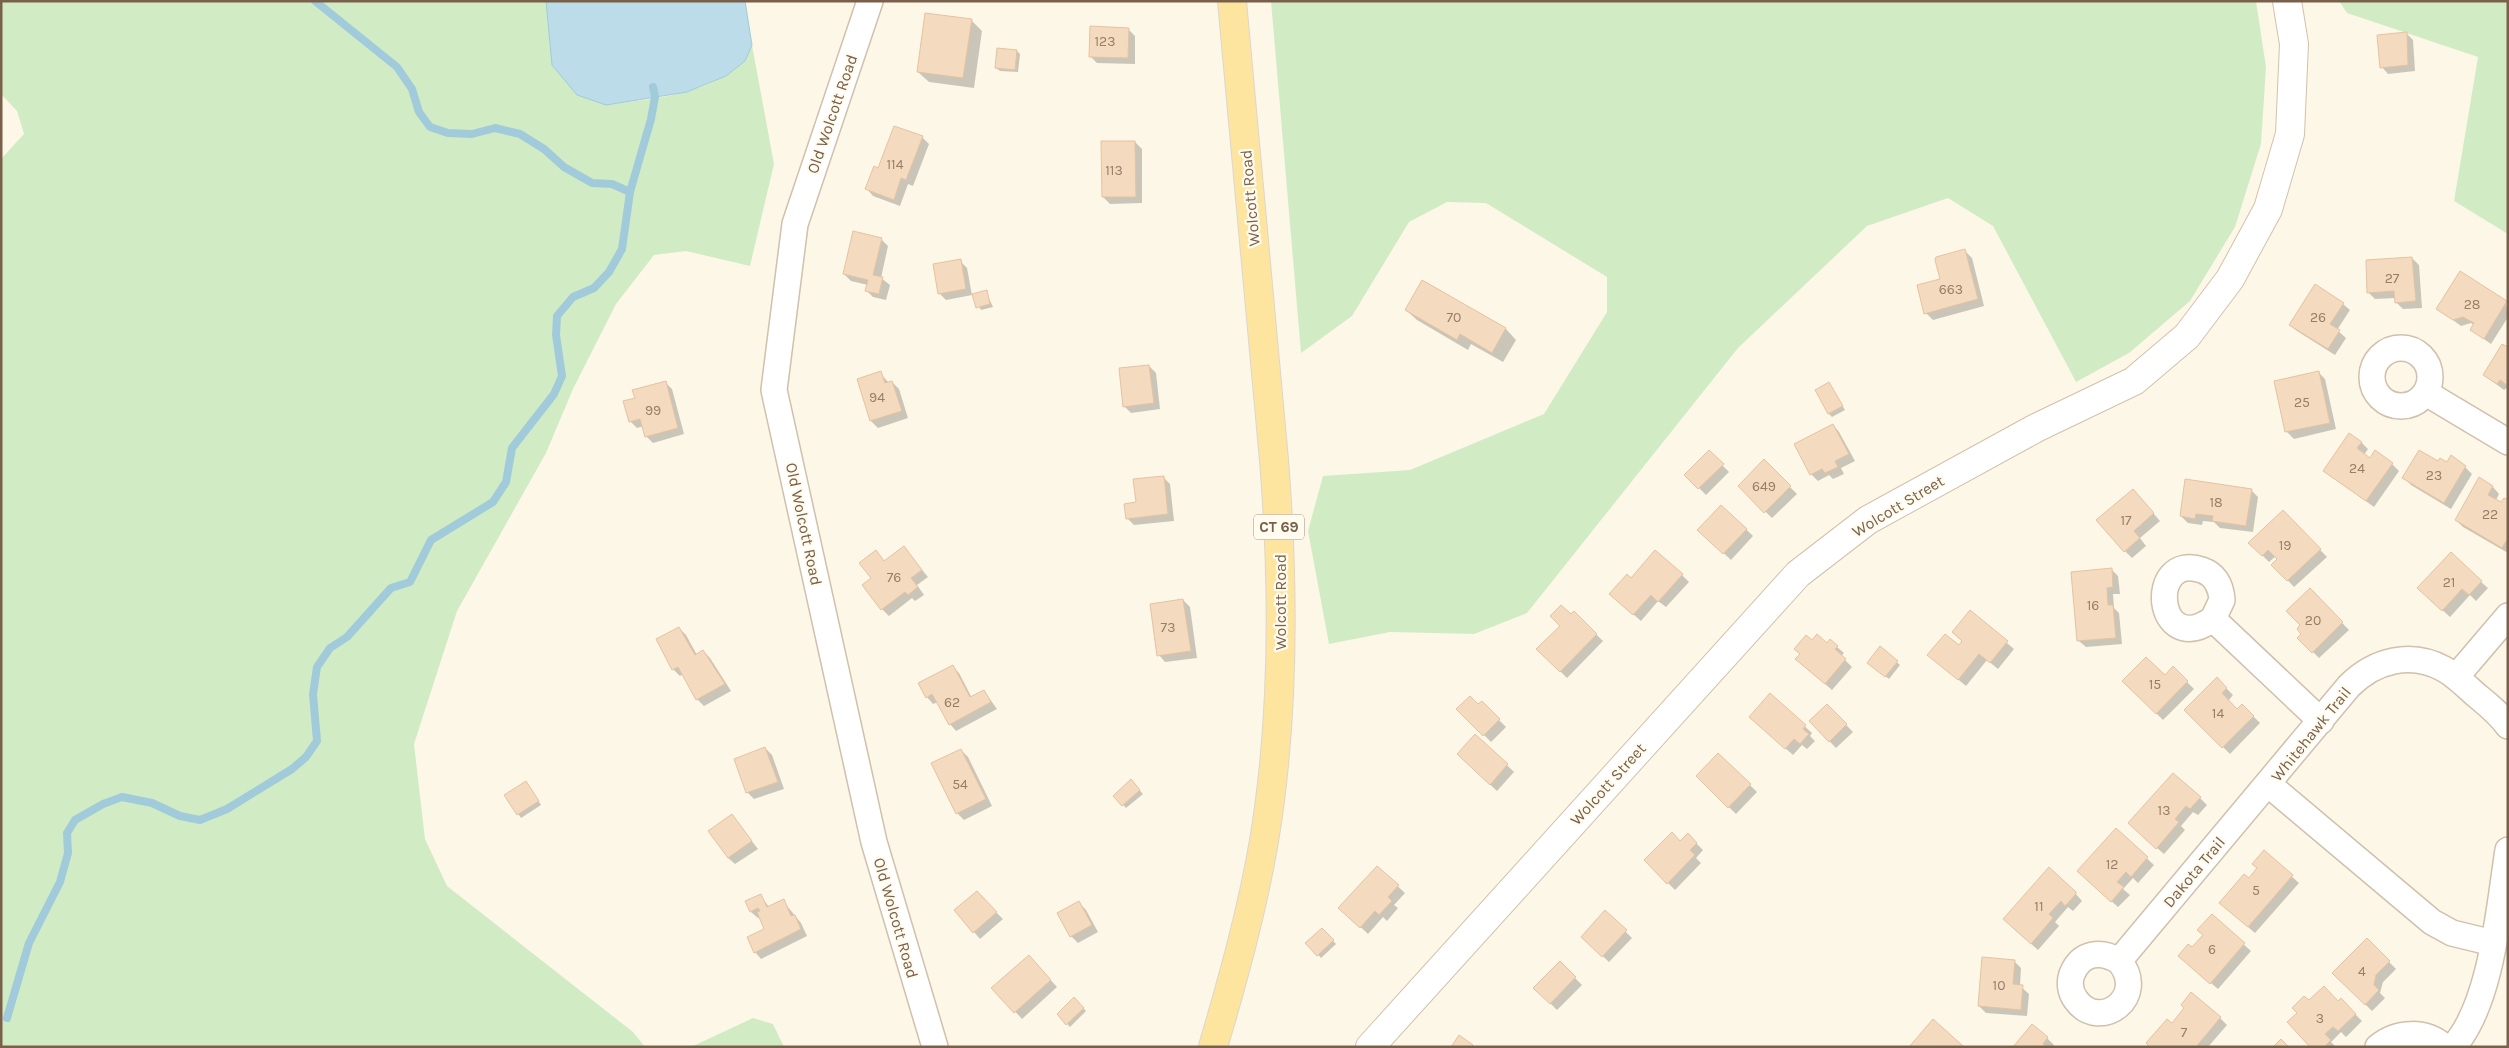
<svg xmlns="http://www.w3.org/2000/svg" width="2509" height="1048" font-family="Karla,sans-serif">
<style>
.green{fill:#d1ecc5}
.water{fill:#bbdce8;stroke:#a1cbda}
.shadow{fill:#0003}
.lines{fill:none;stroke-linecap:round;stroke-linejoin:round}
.stream{stroke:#a1cbda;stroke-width:8}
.building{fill:#f4dabe;stroke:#e7c29e}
.street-casing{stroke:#d0c0ac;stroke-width:28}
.secondary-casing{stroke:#d3c1aa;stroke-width:30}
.primary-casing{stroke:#dcd6d0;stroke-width:30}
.street{stroke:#fff;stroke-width:25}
.secondary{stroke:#fff;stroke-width:28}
.primary{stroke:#fde59f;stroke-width:28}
.labels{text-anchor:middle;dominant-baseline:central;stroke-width:4.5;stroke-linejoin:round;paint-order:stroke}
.number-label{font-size:14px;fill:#987e67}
.shield{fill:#fffbef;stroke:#a18e7c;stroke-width:1}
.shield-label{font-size:15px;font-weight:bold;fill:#79604a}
.street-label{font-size:16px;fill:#79604a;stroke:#fffbef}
</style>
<rect width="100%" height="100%" fill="#fdf7e8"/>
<g class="green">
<path d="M1,1h545l6,64 54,40c50,-8 121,-9 146,-60l22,119 -24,102 -64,-15 -32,4 -38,49 -43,85 -27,64 -89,158 -43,133 11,95 22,47 186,146 12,15h-644v-888l23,-25 -7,-23 -16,-17z"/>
<polygon points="1271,1 2256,1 2266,67 2261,144 2235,227 2190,301 2129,353 2076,382 1993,226 1948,198 1867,226 1738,348 1527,613 1474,634 1390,632 1329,644 1308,531 1323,476 1410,470 1544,414 1607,312 1607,277 1486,203 1447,202 1409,222 1352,316 1301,353"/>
<polygon points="2339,1 2508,1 2508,234 2454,201 2478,57 2347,13"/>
<polygon points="753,1018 773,1024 784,1047 691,1047"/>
</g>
<polygon class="water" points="546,1 745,1 752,45 745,61 726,76 687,92 606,105 577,95 552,65"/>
<g class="shadow">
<polygon points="971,20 982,31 974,88 929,82 918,72"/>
<polygon points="1128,29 1135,36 1135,64 1097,63 1090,56"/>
<polygon points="2406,33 2413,40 2415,71 2388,74 2382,67"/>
<polygon points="1017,51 1020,54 1018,72 1000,71 996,68"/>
<polygon points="922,137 929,144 913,186 908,184 900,206 873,196 867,189"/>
<polygon points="1135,142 1142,149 1142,203 1110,204 1103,197"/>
<polygon points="881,239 888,246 881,278 890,285 886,300 873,297 866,290 868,285 851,281 844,274"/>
<polygon points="1965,251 1972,258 1984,306 1933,320 1926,313 1941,280"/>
<polygon points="2412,258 2419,265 2422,308 2403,309 2396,302 2396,298 2375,299 2368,292"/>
<polygon points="960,261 967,268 972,295 946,300 939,293"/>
<polygon points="1423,281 1506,329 1516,340 1503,362 1471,344 1468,350 1417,320 1406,310"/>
<polygon points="986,292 993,307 981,310 972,295"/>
<polygon points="2506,302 2508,317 2491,344 2471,330 2474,325 2471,323 2461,326 2438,309"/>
<polygon points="2343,304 2350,310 2337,330 2346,338 2335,355 2297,331 2290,325"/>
<polygon points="2508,348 2508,387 2504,390 2484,375"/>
<polygon points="1149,366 1156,373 1160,409 1131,413 1124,406"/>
<polygon points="2318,372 2325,379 2336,429 2294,439 2287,432 2276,382"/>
<polygon points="880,373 889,383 892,382 899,389 908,418 878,428 871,421"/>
<polygon points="665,382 672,389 684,434 653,443 646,436 644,426 637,428 630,421 636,399"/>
<polygon points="1829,384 1845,410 1832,417 1829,414"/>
<polygon points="1833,425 1839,432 1855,461 1841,468 1844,474 1833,479 1829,475 1818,481 1811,474"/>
<polygon points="2361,442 2368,449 2364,455 2370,459 2392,464 2399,471 2374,507 2324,471"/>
<polygon points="1709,452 1729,472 1706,495 1686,475"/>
<polygon points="1764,461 1797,494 1772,518 1739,486"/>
<polygon points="2447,463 2465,467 2472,474 2451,509 2411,485 2404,478"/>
<polygon points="1163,477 1170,484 1174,521 1134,525 1127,518 1137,503"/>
<polygon points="2493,487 2499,494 2496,500 2502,504 2508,502 2508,553 2463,527 2456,520"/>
<polygon points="2133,490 2160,521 2140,538 2146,546 2132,558 2125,551"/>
<polygon points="2251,490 2258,497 2253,532 2220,528 2214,522 2203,521 2202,525 2188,523 2181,516"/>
<polygon points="1721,506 1753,536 1731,560 1699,530"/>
<polygon points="2283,511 2327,557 2294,587 2273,565 2279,559 2276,556 2269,562 2250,543"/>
<polygon points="904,548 928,577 917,585 924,595 915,601 912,598 889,616 882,609 873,579 876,552 885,562"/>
<polygon points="2111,569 2118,576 2120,594 2113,594 2114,608 2119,613 2122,644 2086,647 2079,641"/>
<polygon points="1682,575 1689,582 1666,607 1658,601 1641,621 1618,601 1631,580"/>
<polygon points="2481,582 2488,588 2476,601 2470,595 2450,617 2425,594"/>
<polygon points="2310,590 2349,630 2319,658 2299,638 2303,634 2302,625"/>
<polygon points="1183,600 1190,607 1197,658 1165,662 1159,655"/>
<polygon points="1970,612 2014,649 1998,669 1987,660 1966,686 1936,661 1959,647 1963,641"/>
<polygon points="1574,613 1603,641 1567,678 1538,649"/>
<polygon points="679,628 686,635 697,655 703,651 710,658 731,691 704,706 697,699 683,674 680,676 673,669"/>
<polygon points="1812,642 1837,647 1844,653 1841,656 1852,667 1832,690 1804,666"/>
<polygon points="1880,648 1900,665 1889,679 1872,666"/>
<polygon points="952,666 959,673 972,698 984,691 997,709 956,731 950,724 938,702 933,704 927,697"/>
<polygon points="2173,668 2194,689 2163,720 2124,681 2165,677"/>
<polygon points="2217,679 2233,695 2228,701 2237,710 2242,705 2260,723 2230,754 2186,710"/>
<polygon points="1770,695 1812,733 1810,736 1815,741 1807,749 1802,745 1793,755 1758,724"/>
<polygon points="1482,703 1506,727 1491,742 1458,709 1478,706"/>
<polygon points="1827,705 1853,732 1836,748 1810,721"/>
<polygon points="1476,735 1514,772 1497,791 1465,761"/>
<polygon points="765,748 772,755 784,789 754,799 747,792"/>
<polygon points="961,750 968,757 992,806 964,820 957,813"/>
<polygon points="1718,754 1757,792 1736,814 1697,776"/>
<polygon points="1131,781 1143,794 1126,808 1115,796"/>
<polygon points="529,786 541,805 521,818 505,795"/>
<polygon points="2200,798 2207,805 2198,815 2193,812 2181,826 2185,830 2164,854 2136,830"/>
<polygon points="732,816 758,849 735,864 728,858"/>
<polygon points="2116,830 2154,865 2138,883 2133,878 2123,889 2130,895 2118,907 2086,878"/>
<polygon points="1688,835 1703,850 1696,858 1701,863 1675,890 1645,860 1680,842"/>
<polygon points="2265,852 2299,883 2255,933 2228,910 2258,869"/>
<polygon points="1377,867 1405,893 1394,905 1398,908 1387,921 1383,917 1368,934 1347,914"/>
<polygon points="976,893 1003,919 980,939 974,932"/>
<polygon points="2075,893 2082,901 2073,911 2068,907 2055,922 2059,926 2038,950 2011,926"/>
<polygon points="761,896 769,907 783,901 801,923 807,936 761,959 755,952 766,930 760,917 758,918 751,912"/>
<polygon points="1079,903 1086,910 1098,932 1078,943 1071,936"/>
<polygon points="1605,912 1632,938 1609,962 1582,937"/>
<polygon points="2212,916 2251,951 2218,989 2186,962 2192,949 2204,935"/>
<polygon points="1322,929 1336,944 1321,958 1307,943"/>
<polygon points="2367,940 2396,969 2383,982 2380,993 2385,998 2372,1011 2334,973"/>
<polygon points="2014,961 2021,968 2020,986 2029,994 2027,1016 1986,1013 1979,1006"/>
<polygon points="1035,963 1057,987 1022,1019 993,988"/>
<polygon points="1560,963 1582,985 1557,1010 1535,988"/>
<polygon points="1074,999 1086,1011 1070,1027 1058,1014"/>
<polygon points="2341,1000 2362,1021 2346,1037 2341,1032 2331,1042 2336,1047 2312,1047 2309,1002 2338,1003"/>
<polygon points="2220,1018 2227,1025 2208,1047 2151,1047 2172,1025"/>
<polygon points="2047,1038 2054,1045 2052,1047 2014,1047"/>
</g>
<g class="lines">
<g class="stream">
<polyline points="315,1 397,67 412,89 419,112 430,127 448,133 472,134 495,128 520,134 544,149 564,167 592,183 612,184 630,192"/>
<polyline points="7,1018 29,943 60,882 68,853 67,833 75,820 103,804 122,797 152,803 180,816 200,820 227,809 292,769 306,757 317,741 313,694 317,667 330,648 347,637 391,588 410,582 431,540 493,502 506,482 512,448 554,394 562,376 556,335 557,316 573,297 594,288 609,272 622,249 630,192 651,119 655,97 653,87"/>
</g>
</g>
<g class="building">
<polygon points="925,13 972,19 963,78 917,72"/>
<polygon points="1090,26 1129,28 1128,58 1089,57"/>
<polygon points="2407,32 2408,65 2380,68 2377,35"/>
<polygon points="997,48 1017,50 1015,70 995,68"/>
<polygon points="894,126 923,136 906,180 901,178 894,200 865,189 874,166 878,168"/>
<polygon points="1101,141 1135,141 1136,197 1102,197"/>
<polygon points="853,231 882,238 873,275 883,277 879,294 865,291 868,280 843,274"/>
<polygon points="1965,249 1978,299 1924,314 1917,285 1940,279 1935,260 1936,257"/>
<polygon points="2412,257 2416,301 2395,303 2394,291 2367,293 2366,260"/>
<polygon points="961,259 966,289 938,294 933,264"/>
<polygon points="2460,271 2507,301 2484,339 2470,330 2474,323 2463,317 2453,320 2436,309"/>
<polygon points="1422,280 1506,328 1492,353 1460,334 1457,340 1405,310"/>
<polygon points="2315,284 2344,303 2330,324 2340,330 2328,349 2289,325"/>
<polygon points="987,290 990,304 976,308 972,294"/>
<polygon points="2502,344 2508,347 2508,386 2500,380 2497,384 2483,375"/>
<polygon points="1149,365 1154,403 1123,407 1119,368"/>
<polygon points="881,371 885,383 892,381 902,411 870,421 857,379"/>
<polygon points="2319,371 2330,423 2285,432 2274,381"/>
<polygon points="666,381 678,428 645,437 640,419 629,422 623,401 635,398 632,390"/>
<polygon points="1829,382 1843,406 1828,414 1815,390"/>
<polygon points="1833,424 1849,454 1835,461 1838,467 1825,473 1822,469 1810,475 1794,444"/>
<polygon points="2349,433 2362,442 2357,448 2370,458 2375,450 2393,463 2366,501 2323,471"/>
<polygon points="1709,450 1724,464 1698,489 1684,475"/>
<polygon points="2419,450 2438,461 2440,458 2447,462 2451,455 2466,466 2444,503 2402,478"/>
<polygon points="1764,459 1791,486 1764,513 1738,486"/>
<polygon points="1164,476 1168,514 1126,519 1124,504 1136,502 1133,479"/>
<polygon points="2479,477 2493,486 2488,495 2501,502 2504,498 2508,500 2508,538 2502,548 2455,520"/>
<polygon points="2185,479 2252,489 2246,526 2212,521 2213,516 2196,514 2195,519 2180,516"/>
<polygon points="2133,489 2154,513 2134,531 2140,538 2124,552 2096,520"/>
<polygon points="1721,505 1747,529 1723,554 1697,530"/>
<polygon points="2283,510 2321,549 2287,581 2271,565 2277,559 2268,550 2262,556 2248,543"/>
<polygon points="904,546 922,570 911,578 918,587 908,595 905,592 881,610 862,585 871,578 859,563 876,550 884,561"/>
<polygon points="1655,550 1683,574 1658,602 1651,595 1633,615 1609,594 1627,574 1631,578"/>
<polygon points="2451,552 2482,581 2469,595 2462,589 2442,611 2417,588"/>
<polygon points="2112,568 2113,587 2107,588 2108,605 2113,605 2116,638 2077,641 2071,572"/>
<polygon points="2310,588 2343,622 2312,653 2297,638 2301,634 2297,629 2300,625 2286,611"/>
<polygon points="1183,599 1191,651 1157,656 1150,604"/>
<polygon points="1561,605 1571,614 1574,611 1597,634 1560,672 1536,649 1560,626 1550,616"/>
<polygon points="1970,610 2008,641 1990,663 1979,654 1958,680 1927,655 1945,634 1959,645 1962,641 1952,632"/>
<polygon points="679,627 695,655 703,650 725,684 696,700 678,667 672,670 656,639"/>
<polygon points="1817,634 1827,643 1830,639 1838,646 1835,649 1846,659 1825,684 1795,659 1800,654 1794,649 1806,635 1812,640"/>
<polygon points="1880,646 1898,661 1885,677 1867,663"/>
<polygon points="2146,657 2165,675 2173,666 2188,681 2156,714 2122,681"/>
<polygon points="953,665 970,697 984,690 991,702 949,725 932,694 926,698 918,683"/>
<polygon points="2217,677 2227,688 2222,693 2237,709 2242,704 2254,716 2222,748 2184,710"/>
<polygon points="1770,693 1806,725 1803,729 1809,734 1800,744 1794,739 1785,749 1749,717"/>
<polygon points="1470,696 1478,704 1482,701 1500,719 1483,736 1456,709"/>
<polygon points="1827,704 1847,724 1829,742 1809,721"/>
<polygon points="1475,734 1508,764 1490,785 1457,754"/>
<polygon points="765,747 778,782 746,793 734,759"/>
<polygon points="961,749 986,799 956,814 931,763"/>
<polygon points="1718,753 1751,784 1728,808 1696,776"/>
<polygon points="2173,773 2201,797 2190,809 2186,806 2175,819 2179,822 2156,849 2128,823"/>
<polygon points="1131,779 1140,790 1122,806 1113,796"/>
<polygon points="526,781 539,801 517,815 504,795"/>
<polygon points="732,814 752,841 728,858 708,831"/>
<polygon points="2116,828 2148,857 2131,877 2126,872 2117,882 2124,887 2111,902 2077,871"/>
<polygon points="1672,832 1680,841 1688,833 1697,843 1690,850 1695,855 1667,884 1644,860"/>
<polygon points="2264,850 2293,875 2248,927 2219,903 2244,874 2249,878 2257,868 2252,864"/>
<polygon points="1377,866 1399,885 1388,897 1392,901 1379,915 1375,911 1360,928 1338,908"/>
<polygon points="2049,867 2076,892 2076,894 2065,906 2061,901 2049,914 2053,918 2031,944 2003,919"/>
<polygon points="977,891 997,912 973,933 954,910"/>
<polygon points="761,894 767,907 784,899 791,916 795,915 801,929 754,953 747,937 764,929 757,912 760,911 758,908 750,912 745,901"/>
<polygon points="1079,901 1092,925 1070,937 1057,913"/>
<polygon points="1605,910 1627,930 1602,957 1581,937"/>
<polygon points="2212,914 2245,943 2210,984 2178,956 2188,944 2192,947 2203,935 2197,930"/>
<polygon points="1322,928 1334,940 1317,956 1305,943"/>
<polygon points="2367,938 2390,961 2376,975 2374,985 2379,990 2365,1005 2332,973"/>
<polygon points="1029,955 1051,980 1014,1013 991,988"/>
<polygon points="1982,957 2015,960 2013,984 2023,985 2021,1010 1978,1006"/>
<polygon points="1560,961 1576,977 1550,1004 1533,988"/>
<polygon points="2324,986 2338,1001 2341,998 2356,1014 2338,1031 2333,1027 2325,1034 2331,1040 2324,1047 2310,1047 2287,1022 2297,1013 2292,1008 2304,996 2309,1000"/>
<polygon points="2191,992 2221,1017 2196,1047 2150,1047 2146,1043 2167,1019 2172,1023 2184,1008 2181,1005"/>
<polygon points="1074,997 1084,1008 1066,1025 1057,1014"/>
<polygon points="1933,1019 1963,1046 1963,1047 1909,1047"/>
<polygon points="2032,1024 2048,1037 2043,1044 2046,1047 2013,1047"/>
<polygon points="1459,1035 1473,1045 1472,1047 1451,1047"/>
<polygon points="2281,1039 2289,1047 2273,1047"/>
</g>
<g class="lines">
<g class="street-casing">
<g id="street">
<polyline points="870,1 795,224 774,390 874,842 935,1047"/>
<circle cx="2401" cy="377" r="29"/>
<polyline points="2426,393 2508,442"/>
<path d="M2213,619c-58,41 -67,-68 -11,-49 14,5 19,17 20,30l-9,19 108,102"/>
<polyline points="2456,677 2508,616"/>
<polyline points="2268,784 2432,922 2452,933 2493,943"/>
<path d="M2119,961c30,35 -19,72 -43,39 -6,-8 -7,-18 -4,-26 9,-22 29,-24 47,-13l230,-275c26,-26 62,-35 95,-17 11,6 21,16 31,25 12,10 24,19 33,32"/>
<path d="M2378,1047c19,-16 48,-17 66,0"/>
<path d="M2453,1047c39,-43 46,-140 55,-197"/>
</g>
</g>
<g class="secondary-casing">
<polyline id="secondary" points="1370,1047 1798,574 1868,520 2036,428 2134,381 2187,336 2230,279 2268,209 2290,134 2294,44 2287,1"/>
</g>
<g class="primary-casing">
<path id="primary" d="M1213,1047c20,-68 39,-136 51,-206 21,-126 20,-255 10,-381l-42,-459"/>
</g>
<use href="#street" class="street"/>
<use href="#secondary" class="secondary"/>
<use href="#primary" class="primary"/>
</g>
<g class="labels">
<g class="number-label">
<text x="1105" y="41">123</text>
<text x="895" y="164">114</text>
<text x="1114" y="170">113</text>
<text x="2392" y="278">27</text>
<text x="1951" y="289">663</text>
<text x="2472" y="304">28</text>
<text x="1454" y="317">70</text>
<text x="2318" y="317">26</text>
<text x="877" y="397">94</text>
<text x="2302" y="402">25</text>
<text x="653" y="410">99</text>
<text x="2357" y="468">24</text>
<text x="2434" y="475">23</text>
<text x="1764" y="486">649</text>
<text x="2216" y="502">18</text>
<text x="2490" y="514">22</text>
<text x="2126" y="520">17</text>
<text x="2285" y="545">19</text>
<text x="894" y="577">76</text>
<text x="2449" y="582">21</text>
<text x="2093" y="605">16</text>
<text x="2313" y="620">20</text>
<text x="1168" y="627">73</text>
<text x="2155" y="684">15</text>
<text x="952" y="702">62</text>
<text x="2218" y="713">14</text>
<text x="960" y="784">54</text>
<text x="2164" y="810">13</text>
<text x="2112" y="864">12</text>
<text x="2256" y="890">5</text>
<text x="2039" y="906">11</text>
<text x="2212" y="949">6</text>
<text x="2362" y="971">4</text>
<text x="1999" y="985">10</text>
<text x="2320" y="1018">3</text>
<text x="2184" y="1032">7</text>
</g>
<rect class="shield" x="1254" y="514.5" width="50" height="25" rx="4"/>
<g class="shield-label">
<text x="1279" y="527">CT 69</text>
</g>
<g class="street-label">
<text transform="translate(832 114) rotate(-71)">Old Wolcott Road</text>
<text transform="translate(1250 198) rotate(-95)">Wolcott Road</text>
<text transform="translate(1898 506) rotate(-31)">Wolcott Street</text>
<text transform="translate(804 524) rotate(78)">Old Wolcott Road</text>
<text transform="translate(1280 602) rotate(-90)">Wolcott Road</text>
<text transform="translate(2311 734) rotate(-51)">Whitehawk Trail</text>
<text transform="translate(1608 784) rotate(-48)">Wolcott Street</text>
<text transform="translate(2194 872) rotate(-50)">Dakota Trail</text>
<text transform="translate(896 918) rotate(74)">Old Wolcott Road</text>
</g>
</g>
<rect width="2509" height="1048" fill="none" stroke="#79604a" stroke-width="5"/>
</svg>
